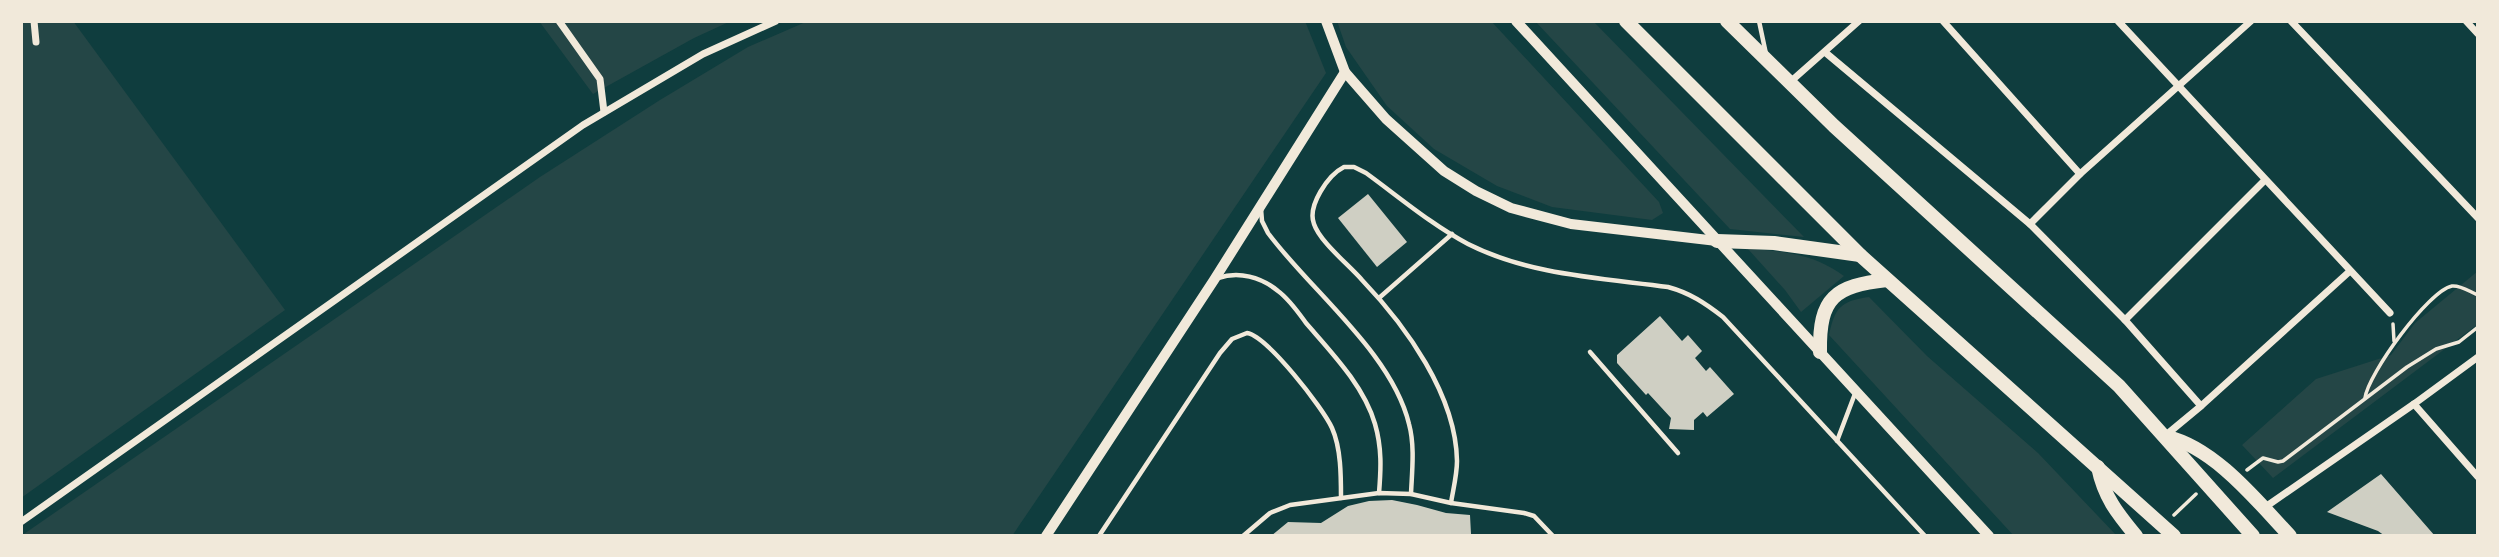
<svg xmlns="http://www.w3.org/2000/svg" width="2499" height="557" font-family="'Source Sans 3',sans-serif">
<style>
.green{fill:#244646}
.building{fill:#cfcfc3}
.lines{fill:none;stroke-linecap:round;stroke-linejoin:round}
.path{stroke:#f1e9da;stroke-width:3.5}
.service{stroke:#f1e9da;stroke-width:4.5}
.minor{stroke:#f1e9da;stroke-width:7}
.tertiary{stroke:#f1e9da;stroke-width:10}
.primary{stroke:#f1e9da;stroke-width:14}
</style>
<rect width="100%" height="100%" fill="#0f3d3e"/>
<g class="green">
<polygon points="21,21 73,21 285,310 21,498"/>
<polygon points="539,21 731,21 694,38 593,94"/>
<polygon points="808,21 1305,21 1326,73 1012,536 21,536 540,177 660,100 748,47"/>
<polygon points="1337,21 1491,21 1659,202 1663,213 1652,220 1552,207 1497,186 1434,149 1387,106 1346,47"/>
<polygon points="1535,21 1593,21 1804,237 1730,229"/>
<path d="M1748,249c36,2 66,5 96,27l-43,36 -16,-22z"/>
<polygon points="2478,271 2478,324 2273,478 2242,445 2316,379 2391,355 2415,323"/>
<path d="M1869,297l58,59 111,97 79,83h-103l-185,-201c6,-27 11,-34 40,-38z"/>
</g>
<g class="building">
<polygon points="1368,194 1407,242 1377,267 1338,218"/>
<polygon points="1660,316 1682,341 1688,335 1702,351 1695,358 1706,371 1710,367 1734,394 1707,417 1703,412 1694,420 1694,430 1669,429 1671,418 1648,393 1646,395 1617,363 1617,355"/>
<polygon points="2381,474 2435,536 2385,536 2378,531 2327,512"/>
<polygon points="1392,500 1417,505 1446,513 1470,515 1471,534 1476,534 1476,536 1271,536 1288,522 1321,523 1348,506 1369,501"/>
</g>
<g class="lines">
<g class="path">
<polyline points="2393,324 2394,341"/>
<path d="M2365,398c3,-24 63,-107 87,-112 9,-1 18,6 26,9"/>
<polyline points="2247,470 2263,458 2278,462 2283,461 2407,367 2436,349 2459,342 2478,327"/>
<polyline points="2174,515 2196,494"/>
</g>
<g class="service">
<polyline points="1759,21 1766,54"/>
<path d="M1261,209l1,12 6,12c43,58 124,120 141,191 6,22 3,47 2,70"/>
<path d="M1218,278c21,-7 43,-1 60,13 11,8 20,21 28,32 26,30 58,63 69,101 7,24 6,45 4,69"/>
<polyline points="1379,298 1452,234"/>
<polyline points="1590,352 1678,453"/>
<polyline points="1837,441 1856,391"/>
<path d="M1451,503c2,-13 6,-28 6,-42 -1,-66 -51,-135 -95,-181 -13,-15 -42,-38 -48,-56 -7,-18 14,-49 30,-57h10l12,6c33,24 66,52 102,71 61,31 133,34 200,43 22,6 37,16 55,30l202,219"/>
<path d="M1099,536l121,-183 12,-14 15,-6c20,3 76,75 85,95 9,20 9,48 9,70"/>
<polyline points="1243,536 1270,513 1290,505 1379,493 1411,494 1451,503 1524,513 1534,516 1553,536"/>
</g>
<g class="minor">
<polyline points="34,21 36,42"/>
<polyline points="559,21 600,79 604,112"/>
<polyline points="1943,21 2080,174"/>
<polyline points="2118,21 2390,313"/>
<polyline points="2291,21 2478,218"/>
<polyline points="2466,21 2478,34"/>
<polyline points="1826,53 2030,224 2125,320 2201,406"/>
<polyline points="1789,83 1859,21"/>
<polyline points="2030,224 2080,174 2251,21"/>
<polyline points="2125,320 2265,180"/>
<polyline points="2414,404 2478,477"/>
<polyline points="2166,435 2201,406 2350,271"/>
<polyline points="2264,508 2414,404 2478,357"/>
<polyline points="21,522 583,125 703,54 776,21"/>
</g>
<g class="tertiary">
<polyline points="1326,21 1345,72 1386,119 1444,171 1476,191 1511,208 1571,224 1717,241"/>
<polyline points="1516,21 1989,536"/>
<polyline points="1046,536 1214,280 1345,72"/>
</g>
<g class="primary">
<polyline points="1626,21 1860,255 2174,536"/>
<polyline points="1727,21 1834,126 2119,386 2253,536"/>
<polyline points="1717,241 1774,243 1860,255"/>
<path d="M1820,352c-1,-55 15,-66 67,-72"/>
<path d="M2167,437c47,10 91,65 123,99"/>
<path d="M2098,467c6,30 19,46 38,69"/>
</g>
</g>
<rect width="2499" height="557" fill="none" stroke="#f1e9da" stroke-width="46"/>
</svg>
